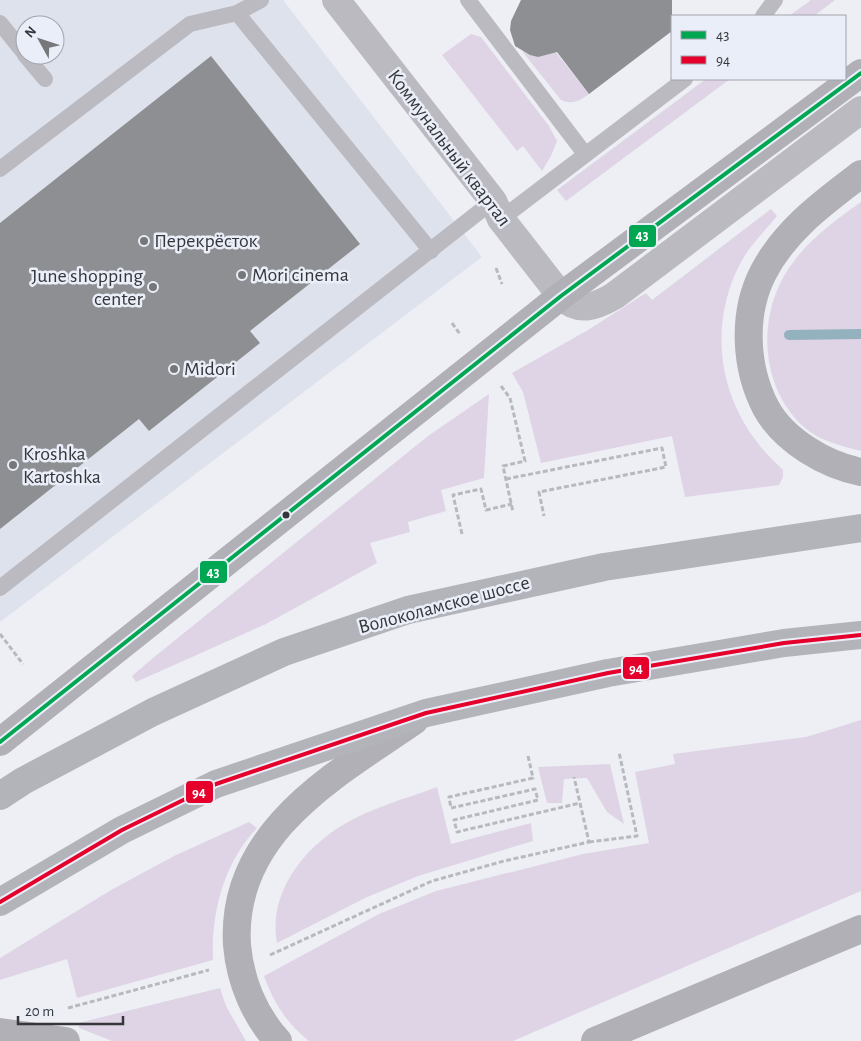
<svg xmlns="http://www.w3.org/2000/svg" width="861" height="1041" font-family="'Alegreya Sans',sans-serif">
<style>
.built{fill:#dee2ed;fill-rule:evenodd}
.green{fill:#ded4e5}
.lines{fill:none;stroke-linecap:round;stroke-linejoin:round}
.stream{stroke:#94b2be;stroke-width:10}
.building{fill:#8d8f92}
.path{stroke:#b8b9be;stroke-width:3;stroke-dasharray:5 2.5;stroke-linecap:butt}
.lane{stroke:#bbbac0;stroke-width:16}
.street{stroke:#bbbac0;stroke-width:28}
.secondary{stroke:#b1b0b7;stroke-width:28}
.primary{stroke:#b3b3ba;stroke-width:28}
.bus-1-casing{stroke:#eaeef8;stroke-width:8}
.bus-2-casing{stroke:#eaeef8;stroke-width:8}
.bus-1{stroke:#00a651;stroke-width:4}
.bus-2{stroke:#e4002b;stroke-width:4}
.poi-dot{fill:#75777a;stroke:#eaeef8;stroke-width:2}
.bus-dot{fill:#343639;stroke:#eaeef8;stroke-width:2}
.labels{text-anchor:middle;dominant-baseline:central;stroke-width:5;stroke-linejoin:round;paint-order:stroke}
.street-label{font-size:20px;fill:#343639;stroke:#eaeef8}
.poi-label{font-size:20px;fill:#343639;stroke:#eaeef8;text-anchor:start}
.line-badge{stroke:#eaeef8;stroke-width:2}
.badge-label{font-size:14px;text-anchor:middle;font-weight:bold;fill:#fff}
</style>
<rect width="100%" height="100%" fill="#eeeff4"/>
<path class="built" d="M0,0h283l199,257 -482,365zM25,25h30v30h-30z"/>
<g class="green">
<polygon points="811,0 835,0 814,16 789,16"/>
<polygon points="471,34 481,37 549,126 557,141 551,156 542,171 523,146 517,151 442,55"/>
<path d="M554,50l35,44c-9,7 -17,11 -28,6l-39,-49 16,6z"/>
<polygon points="706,79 730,79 566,201 557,190"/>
<path d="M861,202v249c-19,-5 -41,-10 -56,-23 -45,-39 -49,-112 -16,-160 19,-28 45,-47 72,-66z"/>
<path d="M771,209l6,7c-12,15 -28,30 -37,48 -30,58 -23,126 17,178 7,10 17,19 26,28v7l-4,8 -94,12 -13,-61 -131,27 -18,-71 -11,-19 76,-43 58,-37 6,7z"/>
<polygon points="489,394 484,478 441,490 446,511 408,522 410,532 370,543 377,563 266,624 136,682 132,676 153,658 428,436"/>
<path d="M861,720v171l-348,150h-204c-23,-18 -35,-38 -45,-65l115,-62 57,-23 147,-37 66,-11 -14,-71 40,-8 -2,-10 133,-17z"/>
<polygon points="610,764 624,824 607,812 587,778 564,779 562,803 547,803 538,767"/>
<path d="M437,787l14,57 80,-21 2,18 -115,35 -53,22 -88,45c-9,-48 24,-92 64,-117 29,-18 64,-27 96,-39z"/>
<path d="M249,822l8,6c-33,35 -46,84 -44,132l-136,38 -10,-39 -67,21v-22l111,-68 63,-34z"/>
<polygon points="220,988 226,1006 246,1041 112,1041 79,1028 78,1023"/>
</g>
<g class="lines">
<polyline class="stream" points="789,335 861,334"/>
</g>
<g class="building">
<polygon points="521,0 672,0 672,31 589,94 557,52 538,57 530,55 515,46 510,30 511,21"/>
<polygon points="211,56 360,244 250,331 260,343 149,431 139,419 0,529 0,223"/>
</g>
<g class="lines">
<g class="path">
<polyline points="496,268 502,284"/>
<polyline points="452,323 460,334"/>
<polyline points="501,386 510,398 525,461 503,466 513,512"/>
<polyline points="506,479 662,448 666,467 539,492 544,516"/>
<polyline points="462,534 453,495 481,489 486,510 512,504"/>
<polyline points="0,634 23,664"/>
<polyline points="528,756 533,778 449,797 451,808 535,789 538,800 454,820 457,832 580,803"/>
<polyline points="589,842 637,836 619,752"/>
<polyline points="270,955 432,881 504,861 589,842 574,777"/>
<polyline points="68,1008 209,970"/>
</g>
<g class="lane">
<polyline points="468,0 585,154"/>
<polyline points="237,13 431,251"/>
<polyline points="763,16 775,0"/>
<polyline points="0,23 25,54"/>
<polyline points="25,55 45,79"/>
<polyline points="0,169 190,24 237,13 261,0"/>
<polyline points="501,219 685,79"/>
<polyline points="0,588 493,201"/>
</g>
<path class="street" d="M336,0l157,201 8,18 60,77c18,17 34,11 53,0l247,-186"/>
<g class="secondary">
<path d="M861,174c-37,28 -76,56 -98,99 -21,41 -18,95 3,135 18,33 60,57 95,64"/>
<polyline points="0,742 561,296 861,73"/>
<polyline points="0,1032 66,1041"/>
<path d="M278,1041c-24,-26 -38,-61 -41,-96 -7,-113 97,-169 177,-224"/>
<polyline points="595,1041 861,929"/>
</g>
<g class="primary">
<polyline points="0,796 23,781 153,712 284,652 408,610 604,567 861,528"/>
<polyline points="0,902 122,830 216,784 426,713 608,673 784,643 861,635"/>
</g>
<g class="bus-1-casing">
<polyline id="bus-1" points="0,742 561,296 861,73"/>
</g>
<g class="bus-2-casing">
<polyline id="bus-2" points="0,902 122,830 216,784 426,713 608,673 784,643 861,635"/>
</g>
<use href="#bus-1" class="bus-1"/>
<use href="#bus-2" class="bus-2"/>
</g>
<g class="poi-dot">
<circle cx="144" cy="241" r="5"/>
<circle cx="242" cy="275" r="5"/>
<circle cx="153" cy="287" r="5"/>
<circle cx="174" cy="369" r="5"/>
<circle cx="13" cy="465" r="5"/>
</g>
<circle class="bus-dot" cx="286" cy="515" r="4.5"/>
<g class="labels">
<g class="street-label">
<text transform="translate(449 148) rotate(53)">Коммунальный квартал</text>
<text transform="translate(444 605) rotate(-15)">Волоколамское шоссе</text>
</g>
<g class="poi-label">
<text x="154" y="241">Перекрёсток</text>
<text x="252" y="275">Mori cinema</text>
<text x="143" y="276" text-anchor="end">June shopping<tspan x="143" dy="23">center</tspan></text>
<text x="184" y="369">Midori</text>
<text x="23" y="454">Kroshka<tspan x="23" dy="23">Kartoshka</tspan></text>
</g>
</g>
<g class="line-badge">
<rect x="628" y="224" width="29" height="24" rx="5" fill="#00a651"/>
<rect x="199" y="560" width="29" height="24" rx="5" fill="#00a651"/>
<rect x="622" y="656" width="28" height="24" rx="5" fill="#e4002b"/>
<rect x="185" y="780" width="29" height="24" rx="5" fill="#e4002b"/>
</g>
<g class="badge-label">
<text x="642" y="240">43</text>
<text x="213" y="577">43</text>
<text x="636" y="673">94</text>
<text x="199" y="797">94</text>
</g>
<rect x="671" y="15" width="175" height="65" fill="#eaeef8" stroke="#a1a4ac"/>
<rect x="681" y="31" width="25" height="8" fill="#00a651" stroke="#a1a4ac"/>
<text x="716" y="40" font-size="15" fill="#343639">43</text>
<rect x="681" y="56" width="25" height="8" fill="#e4002b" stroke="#a1a4ac"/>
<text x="716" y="65" font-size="15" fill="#343639">94</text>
<g transform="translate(40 40) rotate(310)"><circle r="24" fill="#eaeef8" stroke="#a1a4ac"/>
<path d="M0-4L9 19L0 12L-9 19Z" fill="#75777a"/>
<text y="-8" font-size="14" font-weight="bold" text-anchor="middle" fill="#343639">N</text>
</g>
<path d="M18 1016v8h105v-8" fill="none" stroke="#343639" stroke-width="2.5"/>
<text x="25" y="1016" font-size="15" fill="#343639" stroke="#eaeef8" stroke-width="4" paint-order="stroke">20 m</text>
</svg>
